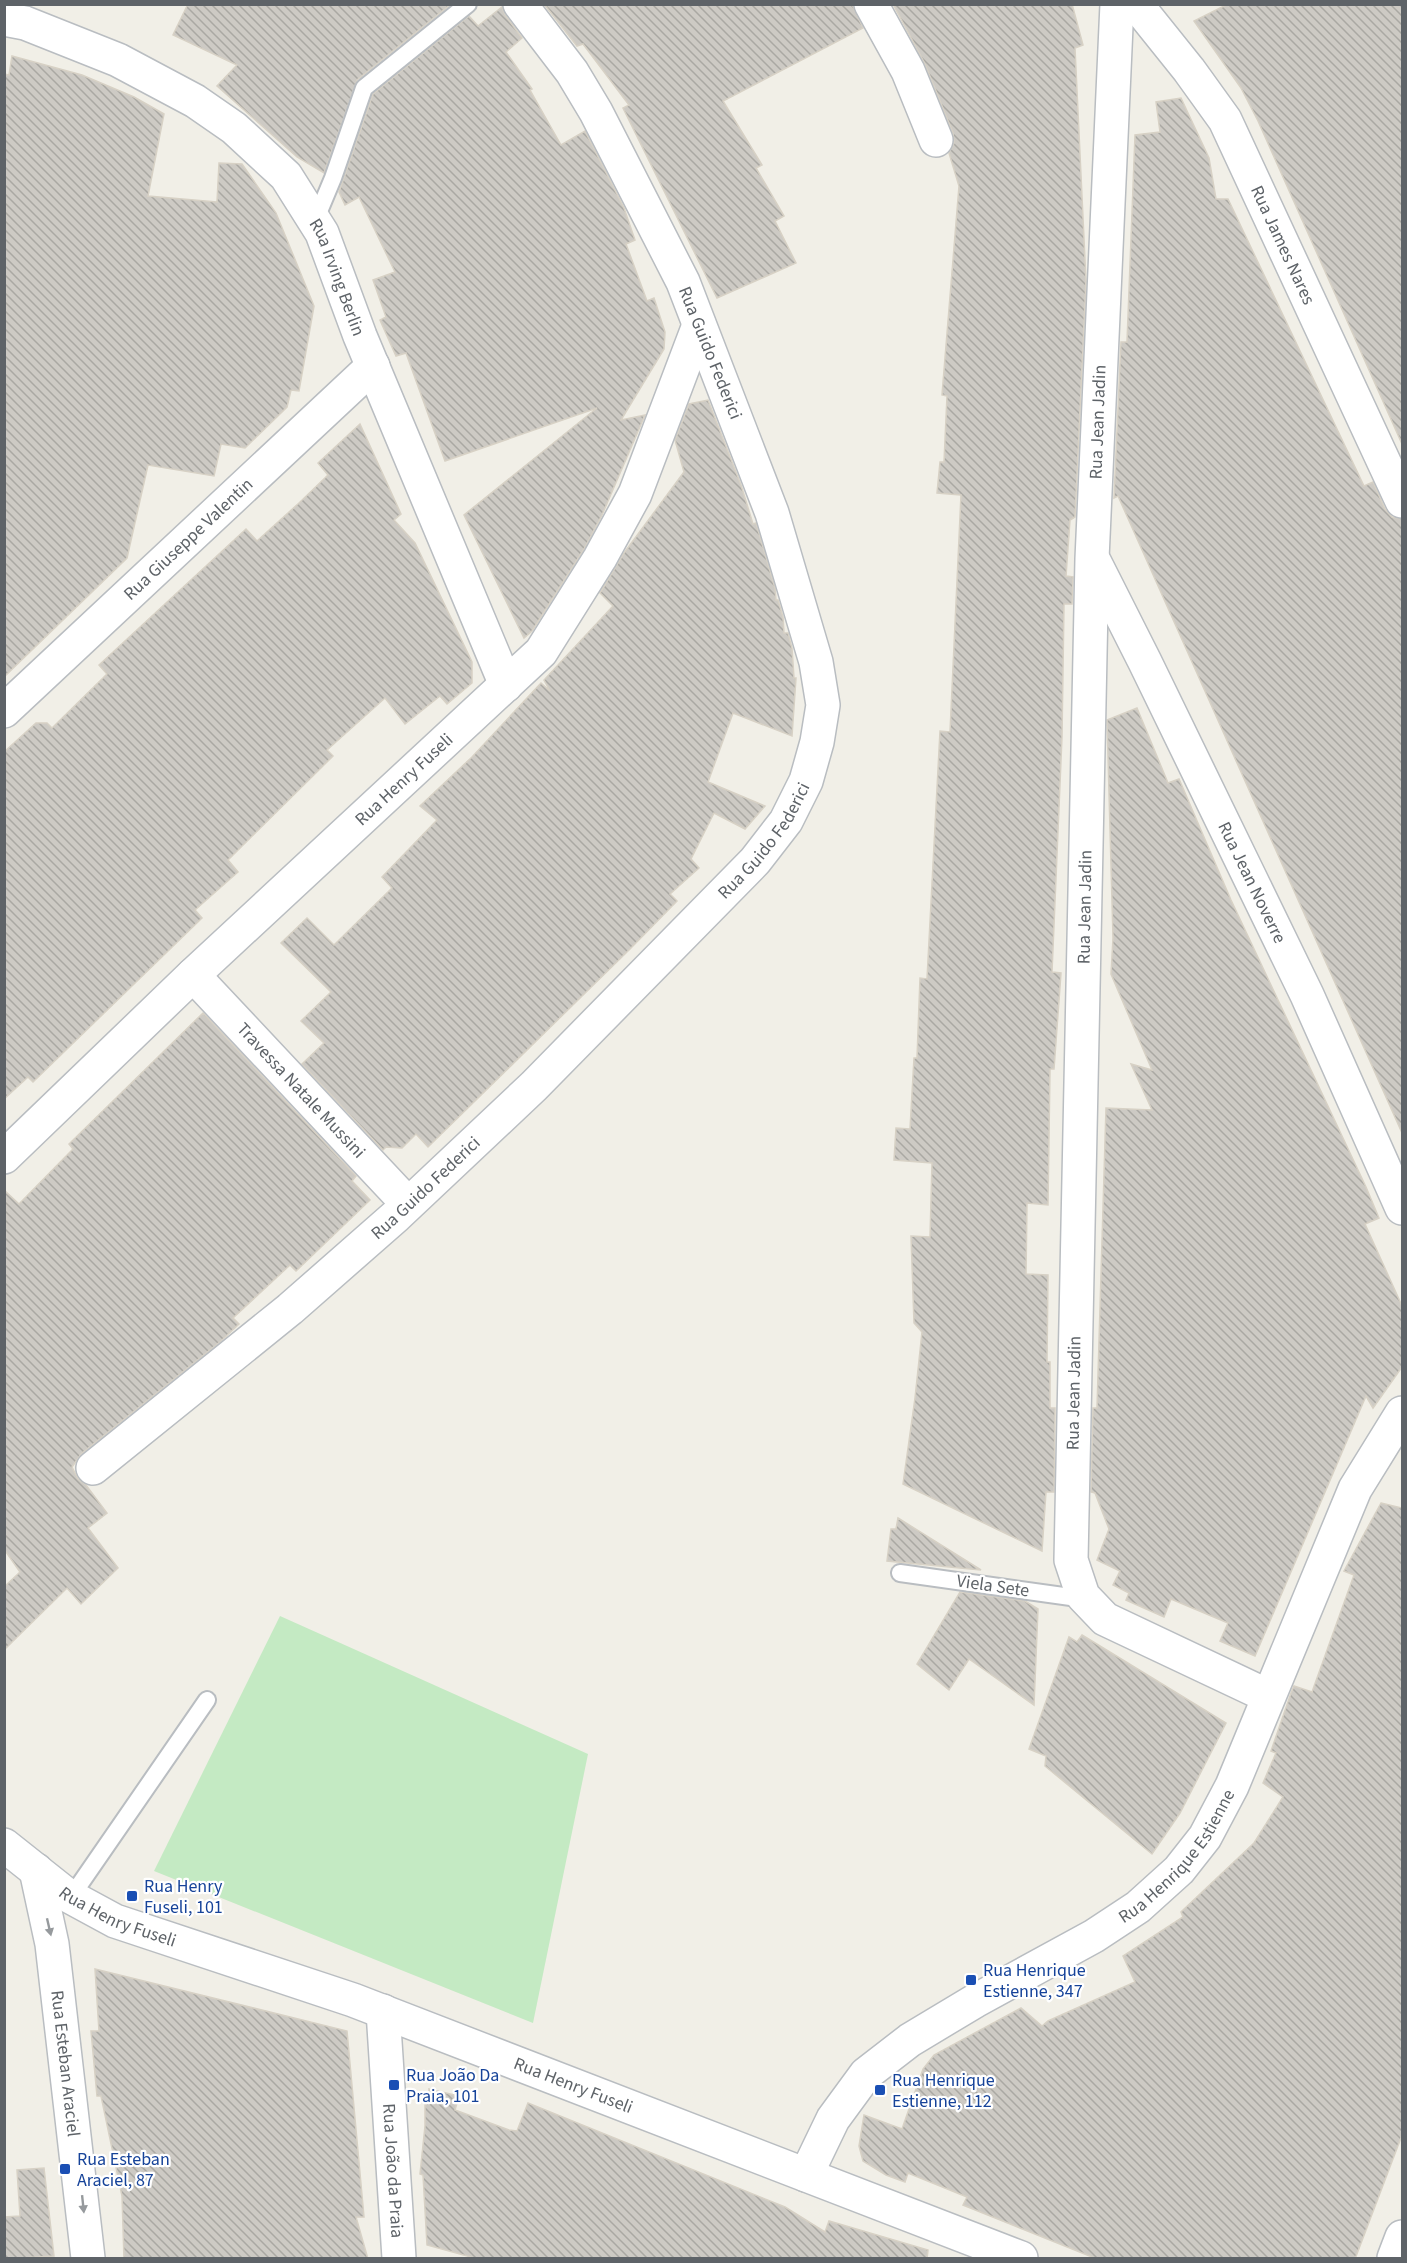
<svg xmlns="http://www.w3.org/2000/svg" width="1407" height="2263" font-family="'Source Sans 3',sans-serif">
<style>
.garden{fill:#c4eac3}
.building{fill:url(#building-back-hatch);stroke:#d7d1c5;stroke-width:1.5}
.lines{fill:none;stroke-linecap:round;stroke-linejoin:round}
.lane-casing{stroke:#b9bdc1;stroke-width:20}
.street-casing{stroke:#b9bdc1;stroke-width:36}
.lane{stroke:#fff;stroke-width:16}
.street{stroke:#fff;stroke-width:33}
.oneway{fill:#969a9d}
.transit-dot{fill:#1a4fb4;stroke:#fff;stroke-width:2}
.labels{text-anchor:middle;dominant-baseline:central;stroke-width:4.5;stroke-linejoin:round;paint-order:stroke}
.street-label{font-size:18px;fill:#5e6368;stroke:#fff}
.transit-label{font-size:18px;fill:#164399;stroke:#fff;text-anchor:start}
</style>
<defs>
<pattern id="building-back-hatch" width="6" height="6" patternUnits="userSpaceOnUse" patternTransform="scale(1.5)"><rect width="6" height="6" fill="#cdcac4"/><path d="M-1 5l2 2M0 0l6 6M5-1l2 2" fill="none" stroke="#aaa8a3"/></pattern>
</defs>
<rect width="100%" height="100%" fill="#f1efe7"/>
<polygon class="garden" points="280,1616 588,1754 533,2023 154,1871"/>
<g class="building">
<polygon points="188,4 451,4 357,80 324,173 297,157 217,86 237,65 173,35"/>
<polygon points="544,4 852,4 863,28 723,101 762,165 756,168 784,216 775,221 796,263 717,298 623,108 629,105 583,44 577,46"/>
<polygon points="893,4 1072,4 1083,45 1075,48 1086,281 1075,517 1070,520 1066,576 1073,577 1072,604 1064,604 1062,737 1052,972 1061,973 1054,1069 1050,1069 1048,1205 1027,1203 1026,1274 1048,1275 1047,1362 1050,1362 1050,1408 1055,1408 1054,1492 1046,1492 1042,1551 903,1484 915,1398 922,1332 914,1323 911,1236 930,1237 932,1163 894,1160 896,1128 910,1129 914,1058 917,1058 920,978 927,979 940,731 950,732 961,495 937,493 940,462 944,462 947,396 942,395 959,186 949,153 954,143 953,133 925,64"/>
<polygon points="1228,4 1402,4 1402,444 1258,121 1241,88 1194,21"/>
<polygon points="502,7 505,15 522,38 506,52 532,89 530,90 561,145 585,131 624,208 635,240 626,244 647,301 654,298 665,332 664,349 621,420 645,415 602,515 584,549 532,631 524,638 464,515 597,408 445,461 406,353 396,356 380,320 386,317 373,280 395,272 359,197 345,205 339,192 373,94 469,16 478,26"/>
<polygon points="12,56 82,75 134,97 164,114 148,196 217,202 219,163 242,164 276,213 314,306 299,391 291,390 287,407 245,448 221,444 214,476 148,465 127,558 4,677 4,74 9,75"/>
<polygon points="1181,98 1209,158 1216,199 1228,199 1364,486 1373,482 1385,509 1392,517 1402,519 1402,1133 1118,496 1114,498 1121,342 1127,342 1135,135 1160,132 1156,102"/>
<polygon points="708,400 741,485 753,524 756,523 775,588 776,600 778,600 783,617 784,633 788,633 792,648 794,678 796,678 792,736 733,713 708,782 765,806 745,829 714,813 691,859 699,868 670,894 677,901 630,949 428,1147 416,1134 402,1148 386,1147 383,1150 302,1064 324,1043 301,1021 331,992 281,943 307,918 334,945 392,888 382,877 437,820 420,806 472,757 541,683 550,691 544,680 613,606 600,593 624,553 684,472 675,440 689,404"/>
<polygon points="360,424 401,514 394,520 415,543 472,662 472,683 447,704 440,696 405,724 385,698 327,750 333,756 228,860 238,872 195,910 202,918 33,1082 28,1077 4,1099 4,752 36,723 47,723 52,728 107,674 99,665 246,529 257,541 299,503 328,475 318,463"/>
<polygon points="1137,708 1168,783 1179,779 1231,900 1366,1187 1379,1218 1365,1224 1402,1306 1402,1367 1373,1408 1366,1396 1255,1656 1220,1641 1228,1623 1171,1599 1164,1617 1126,1600 1129,1593 1113,1585 1120,1571 1097,1560 1109,1529 1095,1493 1091,1492 1093,1408 1097,1408 1106,1108 1152,1110 1131,1064 1152,1070 1111,974 1113,938 1107,720"/>
<polygon points="203,1013 356,1176 352,1181 370,1200 296,1271 290,1265 233,1318 239,1324 221,1341 81,1454 72,1467 78,1479 86,1485 107,1513 88,1528 118,1568 81,1604 67,1588 4,1650 4,1587 20,1572 4,1549 4,1190 19,1204 73,1149 69,1144"/>
<polygon points="1381,1503 1402,1508 1402,2135 1355,2259 1097,2259 963,2205 967,2197 908,2173 905,2182 886,2175 863,2161 859,2146 864,2115 902,2129 923,2069 934,2055 1021,2008 1042,2026 1048,2021 1135,1982 1123,1956 1183,1917 1181,1912 1254,1843 1283,1797 1263,1783 1276,1753 1271,1751 1291,1693 1294,1686 1312,1692 1354,1575 1344,1571"/>
<polygon points="898,1518 981,1570 887,1561 891,1529 896,1529"/>
<polygon points="960,1592 1025,1601 1038,1609 1034,1705 969,1659 949,1690 917,1664"/>
<polygon points="1082,1635 1226,1723 1180,1813 1152,1854 1045,1766 1046,1756 1029,1749 1069,1637 1077,1642"/>
<polygon points="95,1969 347,2031 364,2217 356,2217 368,2259 124,2259 122,2196 101,2096 97,2096 91,2031 99,2031"/>
<polygon points="429,2089 459,2096 455,2110 509,2130 517,2131 528,2103 785,2207 825,2232 829,2221 928,2250 927,2259 478,2259 427,2245 423,2175 420,2174 425,2126 425,2093 429,2094"/>
<polygon points="44,2168 54,2256 4,2259 4,2217 20,2216 17,2170"/>
</g>
<g class="lines">
<g class="lane-casing">
<g id="lane">
<polyline points="315,221 333,178 364,88 468,4"/>
<polyline points="900,1573 1085,1599"/>
<polyline points="71,1897 207,1700"/>
</g>
</g>
<g class="street-casing">
<g id="street">
<polyline points="871,4 908,71 936,140"/>
<polyline points="1117,4 1092,559 1071,1560 1083,1596 1105,1619 1268,1696"/>
<path id="s1" d="M1136,4l53,66 36,50 177,381"/>
<path id="s2" d="M4,19l21,4 93,37 77,41 39,27 52,48 36,57 38,103 146,349"/>
<path id="s3" d="M1095,563l50,99 162,333 95,213"/>
<path id="s4" d="M4,711l369,-345"/>
<path id="s5" d="M193,975l215,229"/>
<path id="s6" d="M4,1157l189,-182 348,-323 59,-94 35,-64 64,-169"/>
<path id="s7" d="M93,1468l197,-159 106,-93 138,-130 221,-225 31,-40 20,-40 11,-39 6,-37 -7,-43 -44,-149 -89,-231 -87,-170 -24,-40 -52,-68"/>
<path id="s8" d="M4,1845l63,50 48,26 238,79 668,258"/>
<path id="s9" d="M36,1870l16,74 36,314"/>
<path id="s10" d="M383,2011l16,247"/>
<path id="s11" d="M806,2175l27,-56 33,-45 44,-34 65,-39 119,-65 44,-29 41,-37 26,-33 27,-51 123,-297 47,-76"/>
<polyline points="1394,2258 1402,2237"/>
</g>
</g>
<use href="#lane" class="lane"/>
<use href="#street" class="street"/>
</g>
<defs><path id="oneway-solid" d="M-6-.8H1V-3.2L6.5 0L1 3.2V.8H-6Z" transform="scale(1.5)"/></defs>
<g class="oneway">
<use href="#oneway-solid" transform="translate(49 1927) rotate(77)"/>
<use href="#oneway-solid" transform="translate(83 2204) rotate(84)"/>
</g>
<g class="transit-dot">
<rect x="126" y="1890" width="12" height="12" rx="3"/>
<rect x="965" y="1974" width="12" height="12" rx="3"/>
<rect x="388" y="2079" width="12" height="12" rx="3"/>
<rect x="874" y="2084" width="12" height="12" rx="3"/>
<rect x="59" y="2163" width="12" height="12" rx="3"/>
</g>
<g class="labels">
<g class="street-label">
<text stroke="none"><textPath href="#s1" startOffset="284">Rua James Nares</textPath></text>
<text stroke="none"><textPath href="#s2" startOffset="441">Rua Irving Berlin</textPath></text>
<text transform="translate(710 353) rotate(68)">Rua Guido Federici</text>
<text transform="translate(1098 422) rotate(-88)">Rua Jean Jadin</text>
<text stroke="none"><textPath href="#s4" startOffset="252">Rua Giuseppe Valentin</textPath></text>
<text stroke="none"><textPath href="#s6" startOffset="550">Rua Henry Fuseli</textPath></text>
<text stroke="none"><textPath href="#s7" startOffset="921">Rua Guido Federici</textPath></text>
<text stroke="none"><textPath href="#s3" startOffset="356">Rua Jean Noverre</textPath></text>
<text transform="translate(1085 907) rotate(-89)">Rua Jean Jadin</text>
<text stroke="none"><textPath href="#s5" startOffset="158">Travessa Natale Mussini</textPath></text>
<text stroke="none"><textPath href="#s7" startOffset="435">Rua Guido Federici</textPath></text>
<text transform="translate(1074 1393) rotate(-89)">Rua Jean Jadin</text>
<text transform="translate(993 1586) rotate(8)">Viela Sete</text>
<text stroke="none"><textPath href="#s11" startOffset="502">Rua Henrique Estienne</textPath></text>
<text stroke="none"><textPath href="#s8" startOffset="136">Rua Henry Fuseli</textPath></text>
<text stroke="none"><textPath href="#s9" startOffset="196">Rua Esteban Araciel</textPath></text>
<text stroke="none"><textPath href="#s8" startOffset="622">Rua Henry Fuseli</textPath></text>
<text stroke="none"><textPath href="#s10" startOffset="160">Rua João da Praia</textPath></text>
</g>
<g class="transit-label">
<text x="144" y="1886">Rua Henry<tspan x="144" dy="21">Fuseli, 101</tspan></text>
<text x="983" y="1970">Rua Henrique<tspan x="983" dy="21">Estienne, 347</tspan></text>
<text x="406" y="2075">Rua João Da<tspan x="406" dy="21">Praia, 101</tspan></text>
<text x="892" y="2080">Rua Henrique<tspan x="892" dy="21">Estienne, 112</tspan></text>
<text x="77" y="2159">Rua Esteban<tspan x="77" dy="21">Araciel, 87</tspan></text>
</g>
</g>
<rect width="1407" height="2263" fill="none" stroke="#5e6368" stroke-width="12"/>
</svg>
